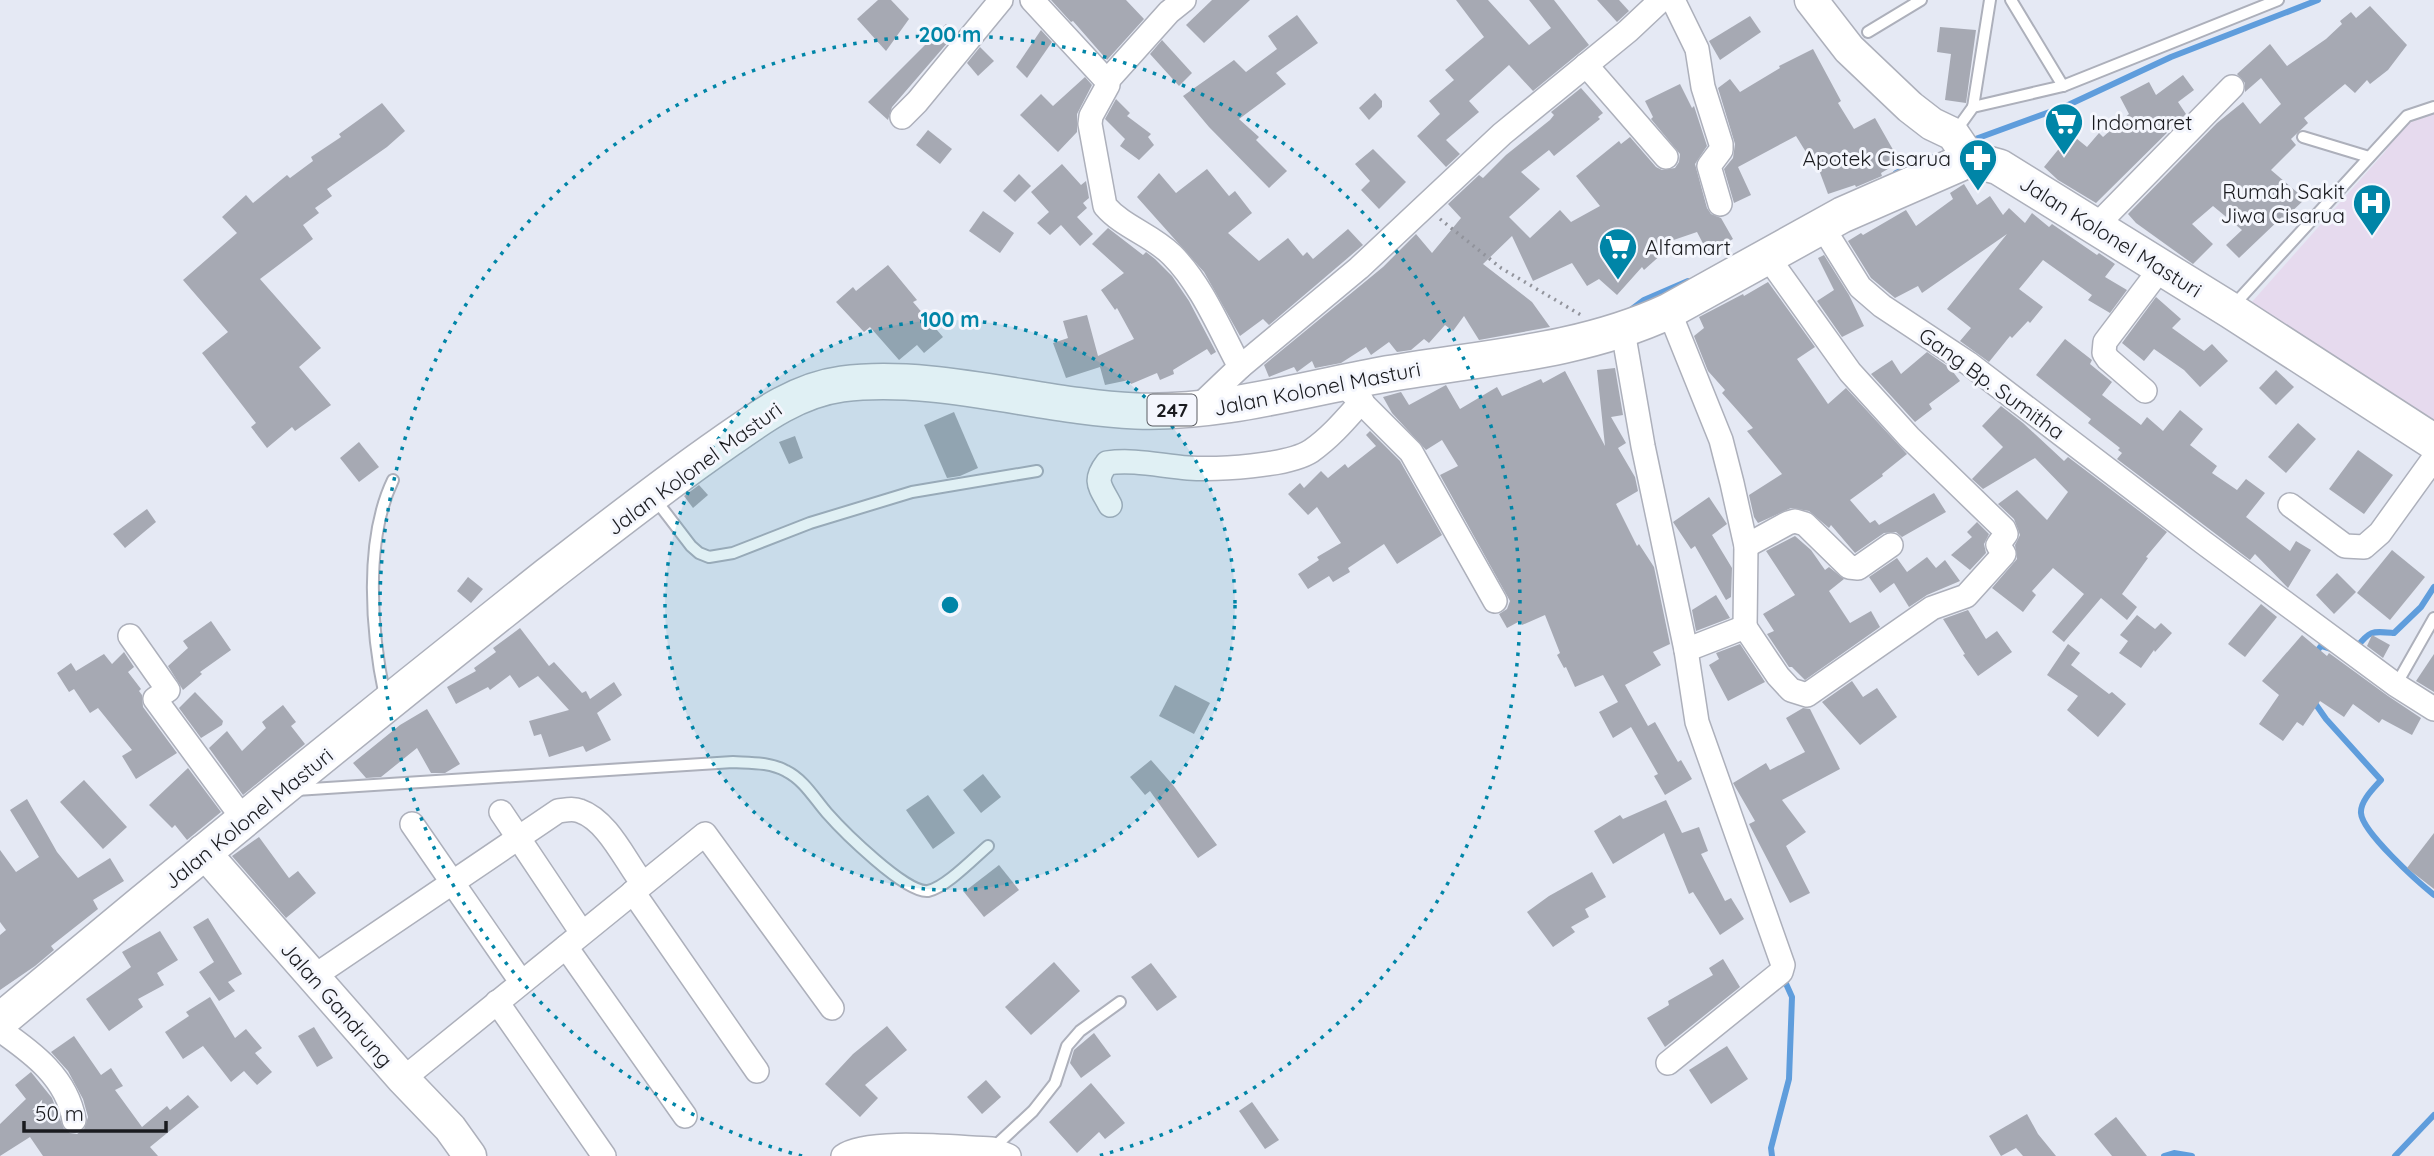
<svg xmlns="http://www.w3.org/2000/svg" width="2434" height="1156" font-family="Quicksand,sans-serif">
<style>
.medical{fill:#e6daee}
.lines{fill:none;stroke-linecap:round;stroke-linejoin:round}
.stream{stroke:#5f9ddc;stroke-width:6}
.building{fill:#a6a9b3}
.lane-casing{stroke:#adb0bb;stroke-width:14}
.street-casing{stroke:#adb0bb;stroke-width:26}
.secondary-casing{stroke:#adb0bb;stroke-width:35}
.primary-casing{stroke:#adb0bb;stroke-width:38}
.path{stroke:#91939b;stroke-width:3.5;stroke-dasharray:2 5;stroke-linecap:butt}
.lane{stroke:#fff;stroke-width:10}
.street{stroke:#fff;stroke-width:23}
.secondary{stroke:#fff;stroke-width:32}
.primary{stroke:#fff;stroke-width:35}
.ring{fill:none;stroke:#0085a7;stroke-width:3.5;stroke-dasharray:3.5 7}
.labels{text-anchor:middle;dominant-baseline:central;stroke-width:6;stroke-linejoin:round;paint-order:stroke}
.shield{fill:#f4f6fd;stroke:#5b5d62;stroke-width:2}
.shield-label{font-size:19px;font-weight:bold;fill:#1a1b1f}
.poi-label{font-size:21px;fill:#1a1b1f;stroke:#f4f6fd;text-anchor:start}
.street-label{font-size:21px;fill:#1a1b1f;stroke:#f4f6fd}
.centre{fill:#0085a7;stroke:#f4f6fd;stroke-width:3.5}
.ring-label{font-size:21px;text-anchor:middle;font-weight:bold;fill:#0085a7;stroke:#f4f6fd;stroke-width:6;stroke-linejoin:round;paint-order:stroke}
</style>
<rect width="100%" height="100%" fill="#e5e9f4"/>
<polygon class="medical" points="2434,112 2434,436 2235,321 2384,153 2407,121"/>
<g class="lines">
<g class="stream">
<polyline points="1970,141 2066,106 2171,57 2318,0"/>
<polyline points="1896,173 1931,157"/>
<polyline points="1632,309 1644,300 1688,281"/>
<path d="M2356,648c14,-18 16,-17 38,-15l27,-26 13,-20"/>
<polyline points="2314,655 2321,646 2334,650"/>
<path d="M2312,699l14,20 55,61c-7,8 -21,21 -20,33 1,19 57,69 73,82"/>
<polyline points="1772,1156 1771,1148 1789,1079 1792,997 1783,977"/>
<polyline points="2164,1156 2174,1153 2192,1156"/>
<polyline points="2395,1156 2434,1115"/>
</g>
</g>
<g class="building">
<polygon points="878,0 891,0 909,19 886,51 857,19"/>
<polygon points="1051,0 1126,0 1144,19 1107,60 1073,21 1071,22"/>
<polygon points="1212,0 1250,0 1204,43 1186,25"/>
<polygon points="1456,0 1488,0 1529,45 1551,28 1529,0 1554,0 1589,45 1533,91 1509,65 1469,101 1479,112 1446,140 1460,154 1446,167 1417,136 1440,114 1429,101 1454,80 1445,70 1484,37"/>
<polygon points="1597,0 1619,0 1629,11 1617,22"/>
<polygon points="2370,6 2407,45 2388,70 2370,84 2367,80 2355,93 2345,84 2304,118 2308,123 2291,139 2296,145 2271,170 2305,199 2284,219 2282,217 2239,258 2226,245 2242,230 2213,206 2192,224 2213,244 2193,264 2136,223 2128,214 2217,123 2243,102 2260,124 2281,104 2261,78 2245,92 2245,83 2237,74 2270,44 2287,66 2326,39 2342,24 2340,21 2351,12 2356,18"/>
<polygon points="1297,15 1318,43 1276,73 1286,84 1239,119 1259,137 1256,140 1287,171 1269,188 1209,127 1183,96 1234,60 1246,72 1277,49 1268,36"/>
<polygon points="1750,16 1761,32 1720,60 1709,41"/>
<polygon points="946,24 955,34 892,107 888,120 868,102"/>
<polygon points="1940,27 1976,30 1966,103 1945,100 1951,54 1937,52"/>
<polygon points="1041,30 1052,42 1027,78 1016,67"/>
<polygon points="1162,40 1192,73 1179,86 1150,54"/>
<polygon points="980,47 994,61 978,76 967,63"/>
<polygon points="1813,49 1841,101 1838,103 1854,129 1875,118 1900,162 1881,173 1882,176 1856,187 1855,185 1828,194 1813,154 1809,157 1796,136 1738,167 1751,195 1734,203 1724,169 1733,158 1735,144 1718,88 1730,79 1740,92 1780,68 1779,66"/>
<polygon points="2183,75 2194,90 2178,102 2186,114 2096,203 2058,180 2044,167 2071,134 2087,147 2099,133 2103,137 2129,114 2120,97 2149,82 2156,95"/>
<polygon points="1085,77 1092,85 1077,114 1077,132 1058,152 1020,115 1041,94 1053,106"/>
<polygon points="1680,84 1692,108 1694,106 1707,146 1695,164 1707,208 1711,214 1721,218 1733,239 1708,253 1697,232 1656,246 1663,253 1644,270 1642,267 1617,295 1599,279 1587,286 1572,263 1533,281 1512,236 1483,264 1532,302 1550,327 1479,340 1464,316 1453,331 1445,325 1429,343 1424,339 1411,350 1397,352 1389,342 1371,355 1366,347 1341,363 1315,368 1312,361 1297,372 1294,367 1269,377 1264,365 1383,267 1416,234 1432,253 1461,218 1448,204 1479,175 1483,178 1506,155 1550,120 1554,115 1551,112 1581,88 1603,113 1598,117 1600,119 1554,156 1549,150 1521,172 1540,189 1509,217 1530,238 1560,210 1571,222 1600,206 1576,176 1619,141 1621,144 1630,137 1656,167 1662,170 1675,168 1679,162 1680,154 1651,119 1653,117 1645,101"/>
<polygon points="1375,93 1382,101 1382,107 1369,120 1359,108"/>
<polygon points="1116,99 1130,113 1127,116 1151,134 1148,137 1154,145 1139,160 1120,146 1125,139 1105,119"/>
<polygon points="382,103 405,131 387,147 327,189 332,196 315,208 319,213 303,225 313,239 260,279 321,348 299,367 331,405 295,431 292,427 267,448 251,427 256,423 202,353 228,332 183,280 237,233 222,217 246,195 253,203 287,175 290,178 313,161 311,157 341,137 339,134"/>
<polygon points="928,130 952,149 940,164 916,145"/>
<polygon points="1373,149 1406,182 1379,209 1361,190 1370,181 1355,164"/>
<polygon points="1062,164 1081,185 1086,181 1089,198 1083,203 1087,208 1077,217 1093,234 1080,246 1061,225 1050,235 1037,223 1049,212 1031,192"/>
<polygon points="1207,169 1229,196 1235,191 1252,213 1228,233 1259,261 1288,238 1303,256 1307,252 1313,259 1348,229 1363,245 1269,325 1263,319 1240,336 1204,272 1137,197 1159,173 1176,193"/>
<polygon points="1019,174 1031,186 1015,202 1003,191"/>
<polygon points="1964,184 1977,205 1990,196 2003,215 2009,208 2025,223 2032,213 2049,227 2052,224 2097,255 2099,253 2115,264 2105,277 2127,290 2110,313 2088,300 2092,295 2043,260 2019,289 2043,307 2030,323 2028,321 2012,338 2010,336 1989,362 1960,341 1971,328 1947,309 2007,234 1922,293 1918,286 1895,298 1871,278 1848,241 1861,233 1863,235 1906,210 1916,226 1953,199 1950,193"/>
<polygon points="983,211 1014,233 1000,253 969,231"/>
<polygon points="1108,228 1143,255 1146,252 1155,259 1172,276 1189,301 1216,352 1211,355 1207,349 1173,370 1174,374 1160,380 1157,373 1131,384 1129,380 1105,385 1100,367 1066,378 1053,343 1068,338 1063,321 1087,315 1098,356 1134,339 1117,308 1115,310 1101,290 1124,273 1092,244"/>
<polygon points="1824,255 1849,295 1864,326 1842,337 1817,301 1834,290 1818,258"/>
<polygon points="888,265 917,300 913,302 943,337 924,353 917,345 899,360 870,327 864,332 836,302 853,287 856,291"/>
<polygon points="1768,282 1815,347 1797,359 1828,404 1846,388 1907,454 1882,474 1883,476 1850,500 1870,523 1875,520 1879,525 1934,493 1946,512 1902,537 1896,532 1884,533 1855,553 1831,525 1829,528 1809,511 1791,508 1758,523 1754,517 1749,495 1782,474 1747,431 1753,428 1722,393 1725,390 1708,371 1694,336 1704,328 1699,317 1743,294 1744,296"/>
<polygon points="2156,297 2181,319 2172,328 2204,351 2212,344 2228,361 2200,387 2184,370 2154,349 2144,361 2122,343"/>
<polygon points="2065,339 2092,360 2090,364 2112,382 2102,395 2141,425 2147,417 2163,431 2180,410 2203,429 2190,445 2217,466 2212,473 2237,490 2246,479 2265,493 2246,517 2290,551 2296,541 2311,550 2288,588 2255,554 2250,560 2117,459 2122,453 2118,450 2120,448 2088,423 2091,419 2036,375"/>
<polygon points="1927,352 1950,368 1960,381 1929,404 1932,409 1915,422 1871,374 1892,360 1901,374"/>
<polygon points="1615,368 1623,415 1611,417 1626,443 1618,448 1635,477 1638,491 1616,504 1637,546 1639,544 1654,567 1670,644 1653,652 1661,665 1625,685 1648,726 1655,722 1678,762 1681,760 1692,779 1665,795 1654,776 1658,774 1631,727 1613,738 1599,712 1618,702 1603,675 1575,687 1566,667 1564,668 1557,655 1560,653 1545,615 1522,625 1520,621 1507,628 1499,614 1507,609 1510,601 1440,475 1458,466 1442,440 1426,450 1392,413 1383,397 1401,392 1409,405 1446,385 1460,409 1497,387 1502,396 1541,379 1543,383 1565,371 1605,446 1597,370"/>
<polygon points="2276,370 2294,387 2276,405 2259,388"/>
<polygon points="2001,406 2023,423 2064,461 2068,457 2167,532 2146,557 2148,558 2122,594 2137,607 2127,620 2101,598 2064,642 2052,632 2084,594 2053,568 2032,591 2036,595 2023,612 1992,588 2017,559 2015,545 2020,535 2014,519 1998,504 2017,490 2047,520 2068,492 2035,458 1983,489 1972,479 2003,447 1982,426"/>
<polygon points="954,412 978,468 960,476 947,478 924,425"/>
<polygon points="2298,423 2316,439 2286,473 2268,457"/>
<polygon points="1370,431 1400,461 1442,535 1397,564 1384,544 1348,568 1350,572 1333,582 1329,576 1308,589 1298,574 1319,560 1317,557 1341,543 1317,507 1308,515 1288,494 1300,483 1304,488 1321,471 1328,478 1345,464 1348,468 1376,446 1366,435"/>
<polygon points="795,436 803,458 789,464 779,442"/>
<polygon points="359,442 379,467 359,482 340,458"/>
<polygon points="2358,450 2393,475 2364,514 2329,489"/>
<polygon points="699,485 708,495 693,508 684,496"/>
<polygon points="1709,497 1727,524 1712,535 1732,568 1731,597 1726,600 1695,546 1691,549 1673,522"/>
<polygon points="147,509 156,522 125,548 113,534"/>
<polygon points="1977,522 1989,534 1984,544 1986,553 1970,570 1951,555 1972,537 1967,532"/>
<polygon points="1795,536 1811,550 1825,570 1829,567 1844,579 1829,591 1850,623 1871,611 1880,627 1805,680 1792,667 1789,667 1767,634 1774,631 1763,614 1795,595 1766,551"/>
<polygon points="2392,550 2425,577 2390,620 2357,593"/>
<polygon points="1927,557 1936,568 1945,560 1960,581 1927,595 1909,607 1894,583 1880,593 1869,577 1897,558 1907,572"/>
<polygon points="2337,573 2356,592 2334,614 2316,595"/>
<polygon points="468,577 483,589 471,603 457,591"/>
<polygon points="1716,595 1730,618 1696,631 1692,610"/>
<polygon points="2261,604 2277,617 2245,657 2228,644"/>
<polygon points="1968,610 1986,639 1997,631 2012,652 1978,676 1963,655 1965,654 1943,619"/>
<polygon points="2137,615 2155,629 2161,623 2172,633 2155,652 2154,650 2141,668 2119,653 2128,641 2120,635"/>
<polygon points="211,621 231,650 200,672 202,674 183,690 168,666 188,648 183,641"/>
<polygon points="520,628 549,666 554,662 582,693 586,691 590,699 614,682 622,695 597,713 611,740 586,752 583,746 549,757 541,734 534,736 529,721 569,710 538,676 519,688 510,675 490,690 488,687 456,704 447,687 476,671 474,668 496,652 493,648"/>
<polygon points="2302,635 2327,656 2329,653 2388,696 2421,718 2412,735 2382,719 2379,723 2353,704 2344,717 2320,701 2303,726 2297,722 2283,741 2259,724 2279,695 2262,681"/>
<polygon points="2372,635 2390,645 2383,658 2367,646"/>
<polygon points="1740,644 1765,682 1728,701 1709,665 1719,659 1716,653"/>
<polygon points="2068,644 2080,653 2071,665 2109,694 2112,692 2126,704 2098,737 2067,710 2078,696 2047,675"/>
<polygon points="124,652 134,667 128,672 141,689 139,691 142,695 143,707 177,753 136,779 122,756 132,750 98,708 90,713 74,689 69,692 57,673 71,663 76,671 104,654 112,664"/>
<polygon points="2434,654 2434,692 2416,681"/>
<polygon points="1852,681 1863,697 1877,688 1897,717 1860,745 1822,702"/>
<polygon points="1175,685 1210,703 1194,734 1159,716"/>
<polygon points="195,692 223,721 222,725 201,738 179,708"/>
<polygon points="283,705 296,722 291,726 305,744 243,795 209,748 227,731 242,751 266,728 262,722"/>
<polygon points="1803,708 1810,709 1840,769 1782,800 1806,832 1786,846 1810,893 1790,903 1749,824 1755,821 1733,783 1766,763 1770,770 1805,752 1786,718"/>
<polygon points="427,709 460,764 445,773 431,773 417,748 381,777 366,778 353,763 400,725"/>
<polygon points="1151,760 1173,785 1217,845 1198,858 1150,791 1145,795 1130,777"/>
<polygon points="188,768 221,812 187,840 175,825 172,828 149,805"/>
<polygon points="983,774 1001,797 981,813 963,790"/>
<polygon points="84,780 127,827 103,849 60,802"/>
<polygon points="928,795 955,833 933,849 906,810"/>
<polygon points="27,799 57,852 78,878 110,858 124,881 93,900 98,909 51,946 54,950 35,966 0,990 0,935 6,930 0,922 0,850 16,872 39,857 10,810"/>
<polygon points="1666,800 1682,833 1699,827 1708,851 1701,854 1725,901 1731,898 1744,919 1720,935 1693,892 1689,894 1664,833 1613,864 1594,831 1620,815 1623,819"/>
<polygon points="2434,833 2434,889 2407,868"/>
<polygon points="259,837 289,878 298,871 316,893 286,918 232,856"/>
<polygon points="999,865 1019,890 984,917 964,892"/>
<polygon points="1592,872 1606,897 1585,909 1589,917 1571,927 1575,932 1553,947 1527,912 1549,896"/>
<polygon points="208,918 242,974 228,982 235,991 219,1001 199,972 214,962 193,927"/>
<polygon points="160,931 178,960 157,973 164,985 138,999 143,1007 109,1031 86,999 131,967 122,952"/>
<polygon points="1723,959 1740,987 1665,1047 1647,1018 1669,1005 1668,1001 1713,975 1709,968"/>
<polygon points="1054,962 1080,991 1031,1035 1005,1007"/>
<polygon points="1151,963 1177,997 1157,1011 1131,977"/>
<polygon points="210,997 235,1038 246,1029 262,1048 255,1053 272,1072 257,1085 244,1071 231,1082 203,1046 183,1059 165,1032 189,1016 186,1012"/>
<polygon points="887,1026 907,1050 865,1085 878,1098 860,1117 825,1084 853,1054"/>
<polygon points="314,1027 333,1058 317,1067 298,1036"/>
<polygon points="1094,1033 1111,1056 1081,1078 1070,1063 1074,1050"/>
<polygon points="74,1036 101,1075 111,1068 123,1086 115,1090 142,1127 167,1106 170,1110 188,1095 199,1107 150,1147 158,1156 43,1156 30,1137 0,1156 0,1124 26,1099 15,1085 31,1072 52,1098 64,1129 70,1133 77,1134 84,1129 88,1117 83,1099 68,1071 51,1052"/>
<polygon points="1727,1046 1748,1079 1711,1104 1689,1070"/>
<polygon points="986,1080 1001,1097 982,1114 967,1097"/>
<polygon points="1091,1083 1125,1123 1105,1139 1099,1132 1077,1153 1049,1122"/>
<polygon points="1252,1102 1279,1140 1265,1149 1239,1111"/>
<polygon points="2027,1114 2038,1134 2056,1156 2023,1156 2016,1148 2001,1156 1989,1136"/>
<polygon points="2116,1117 2147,1156 2112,1156 2094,1134"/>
</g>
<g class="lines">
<g class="lane-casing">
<g id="lane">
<polyline points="2011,0 2063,86 2278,0"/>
<polyline points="1868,32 1921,0"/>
<polyline points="1973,107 1990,0"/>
<polyline points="1955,132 1973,107 2063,86"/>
<polyline points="2303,137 2369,157"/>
<polyline points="2232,307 2407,116 2434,107"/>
<polyline points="655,499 691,546 699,553 709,557 733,553 810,523 912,492 1037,471"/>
<polyline points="2396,685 2434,618"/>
<path d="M385,697c-14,-65 -21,-157 8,-217"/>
<path d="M296,790l437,-28c18,1 37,0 53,9 18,9 28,27 41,42 15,17 79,81 101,78 17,-3 46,-33 60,-45"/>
<polyline points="992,1149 1033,1111 1055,1083 1067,1046 1080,1031 1120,1002"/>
</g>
</g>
<g class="street-casing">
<g id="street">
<path d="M1032,0l75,81 1,4 -17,31 -1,8 15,82c18,21 47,29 67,49 30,30 48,75 68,112"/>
<polyline points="1673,0 1697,49 1703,87 1721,144 1721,150 1709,166 1720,204"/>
<polyline points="1586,65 1666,157"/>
<polyline points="1107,81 1169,12 1184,0"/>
<polyline points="902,117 917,102 1001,0"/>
<polyline points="1822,226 1860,287 1882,306 1968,363 2204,543 2396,685 2434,709"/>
<polyline points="2096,226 2232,87"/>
<polyline points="1669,311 1721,440 1732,483 1746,546 1745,627"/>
<polyline points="1623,331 1643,446 1686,650 1697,722 1783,965 1781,972 1668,1063"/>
<polyline points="2145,391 2108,359 2104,353 2105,342 2161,268"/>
<polyline points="1351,392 1411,452 1495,601"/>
<polyline points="1196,409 1240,367 1359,268 1502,134 1628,31 1661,0"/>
<path d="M1110,505c-10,-19 -17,-24 -3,-42 27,-4 54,3 81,5 29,2 100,-2 123,-17 20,-14 35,-32 51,-50"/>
<polyline points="2290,505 2345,546 2364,547 2380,533 2434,458"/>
<polyline points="1746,546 1788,523 1795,521 1805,524 1849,567 1858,568 1891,545"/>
<polyline points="130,636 168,690 155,699 244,820"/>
<polyline points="1686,650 1745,627 1778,676 1791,690 1807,695 1932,608 1966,596 2004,554 1998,545 2006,534 2004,529 1909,437 1850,372 1767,256"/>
<polyline points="501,812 576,924"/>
<polyline points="412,824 515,973"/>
<polyline points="633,892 757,1071"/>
<polyline points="566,947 685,1116"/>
<path d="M313,977l245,-166c8,-1 15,-3 22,0 26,9 43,45 58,66"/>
<polyline points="497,1002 604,1156"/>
<path d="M0,1030c33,23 67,48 74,90"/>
<polyline points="403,1079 705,834 832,1008"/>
<path d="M843,1156c25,-18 115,-8 149,-7l17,7"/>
</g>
</g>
<g class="secondary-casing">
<g id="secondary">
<polyline points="1811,0 1849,49 1910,107 1932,124 1953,134 1970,159"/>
<polyline points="203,851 403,1079 450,1128 470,1156"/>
</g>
</g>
<g class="primary-casing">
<path id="primary" d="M0,1021c181,-151 364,-300 548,-446 53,-41 105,-82 160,-121 41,-28 82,-63 134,-70 93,-12 200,23 294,27 82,3 164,-21 245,-36 97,-17 198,-22 288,-64l173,-96 128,-56 29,8 231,143 204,132"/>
</g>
<polyline class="path" points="1440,219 1501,268 1581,315"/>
<use href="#lane" class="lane"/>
<use href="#street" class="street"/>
<use href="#secondary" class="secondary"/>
<use href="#primary" class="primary"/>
</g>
<circle cx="950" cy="605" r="285" fill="#0085a7" fill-opacity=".12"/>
<g class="ring">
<circle cx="950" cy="605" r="285"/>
<path d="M802 1156A570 570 0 1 1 1098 1156"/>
</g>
<defs>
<g id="supermarket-pin" transform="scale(2.0125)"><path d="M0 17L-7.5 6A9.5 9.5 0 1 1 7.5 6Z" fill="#0085a7" stroke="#f4f6fd"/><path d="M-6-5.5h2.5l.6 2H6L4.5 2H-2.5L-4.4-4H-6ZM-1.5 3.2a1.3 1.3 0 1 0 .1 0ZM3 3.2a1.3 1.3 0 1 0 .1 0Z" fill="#fff"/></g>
<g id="pharmacy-pin" transform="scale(2.0125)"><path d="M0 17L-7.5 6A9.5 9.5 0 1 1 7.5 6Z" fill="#0085a7" stroke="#f4f6fd"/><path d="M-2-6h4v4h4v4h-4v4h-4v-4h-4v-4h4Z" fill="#fff"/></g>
<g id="hospital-pin" transform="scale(2.0125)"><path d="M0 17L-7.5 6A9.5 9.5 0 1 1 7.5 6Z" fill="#0085a7" stroke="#f4f6fd"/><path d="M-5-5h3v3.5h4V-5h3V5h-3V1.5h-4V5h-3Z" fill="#fff"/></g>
</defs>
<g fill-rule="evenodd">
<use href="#supermarket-pin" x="2064" y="122"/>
<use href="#pharmacy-pin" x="1978" y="158"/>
<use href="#hospital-pin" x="2372" y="203"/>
<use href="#supermarket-pin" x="1618" y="247"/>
</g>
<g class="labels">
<rect class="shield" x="1147.5" y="394.5" width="49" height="31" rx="5"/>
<g class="shield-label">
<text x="1172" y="410">247</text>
</g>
<g class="poi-label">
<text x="2091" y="122">Indomaret</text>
<text x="1951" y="158" text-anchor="end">Apotek Cisarua</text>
<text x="2345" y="191" text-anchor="end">Rumah Sakit<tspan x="2345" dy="24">Jiwa Cisarua</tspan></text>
<text x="1645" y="247">Alfamart</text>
</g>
<g class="street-label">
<text transform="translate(2111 236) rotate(32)">Jalan Kolonel Masturi</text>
<text transform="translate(1992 383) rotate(36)">Gang Bp. Sumitha</text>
<text transform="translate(1317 388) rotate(-11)">Jalan Kolonel Masturi</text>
<text transform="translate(694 468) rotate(-36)">Jalan Kolonel Masturi</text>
<text transform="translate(248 818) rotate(-39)">Jalan Kolonel Masturi</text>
<text transform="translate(337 1004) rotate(49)">Jalan Gandrung</text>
</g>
</g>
<circle cx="950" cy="605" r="10" class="centre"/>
<g class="ring-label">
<text x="950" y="42">200 m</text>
<text x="950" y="327">100 m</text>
</g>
<path d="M24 1121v10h142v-10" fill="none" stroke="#1a1b1f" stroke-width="3.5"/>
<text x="35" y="1121" font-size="21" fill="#1a1b1f" stroke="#f4f6fd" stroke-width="5" paint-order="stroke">50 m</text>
</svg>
